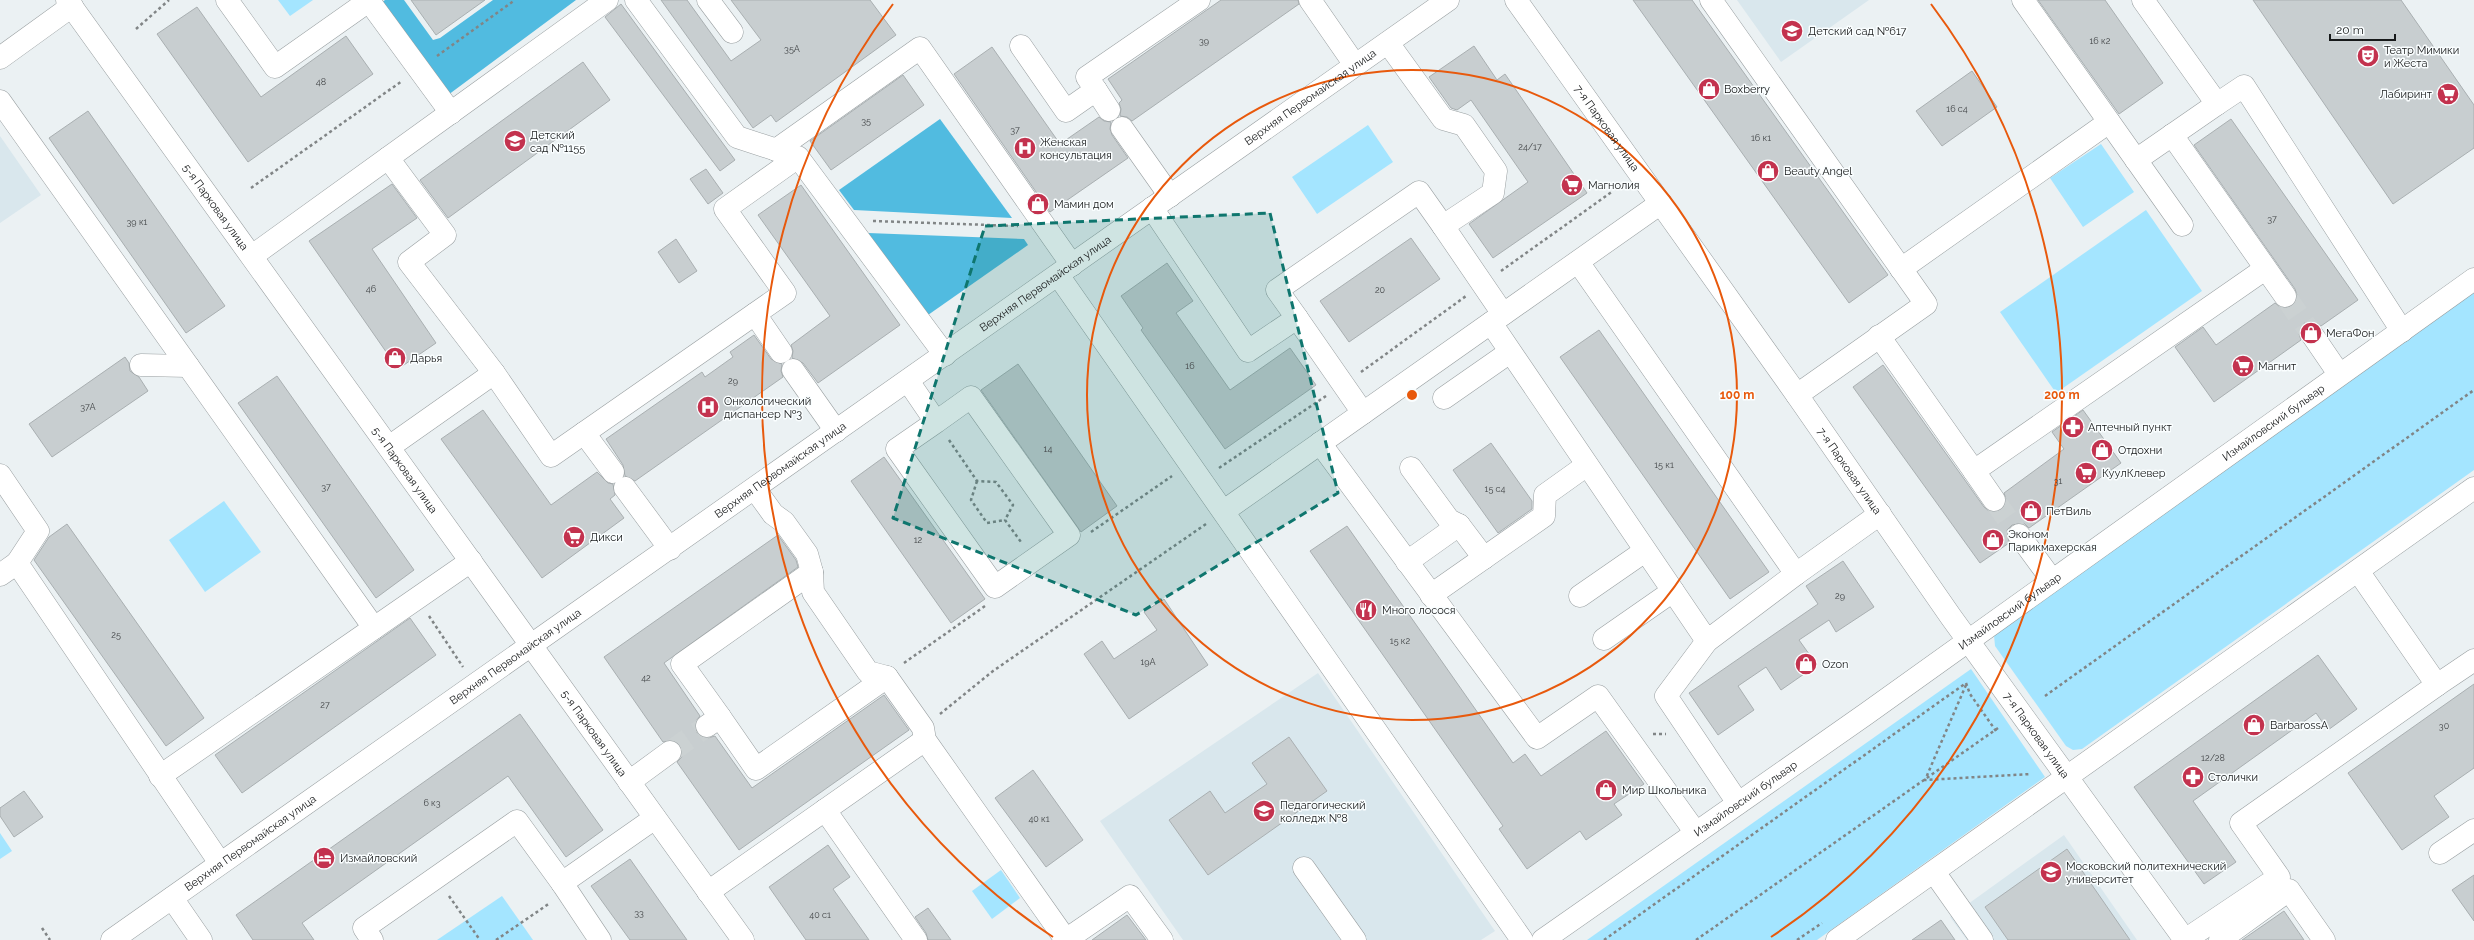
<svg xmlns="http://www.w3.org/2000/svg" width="2474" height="940" font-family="Raleway,sans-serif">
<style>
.built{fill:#d9e7ed}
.green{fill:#a4e5ff}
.forest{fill:#51bbe0}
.building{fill:#c8ced0;stroke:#a9afb1}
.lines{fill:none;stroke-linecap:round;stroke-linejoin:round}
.minor-tunnel{stroke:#cbd1d2;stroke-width:22;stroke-dasharray:22 11;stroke-linecap:butt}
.minor-casing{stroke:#999fa1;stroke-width:23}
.path{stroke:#818586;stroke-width:2.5;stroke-dasharray:3 3;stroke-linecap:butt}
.minor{stroke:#fff;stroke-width:22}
.marked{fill:#0f766e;fill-opacity:0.2;stroke:#0f766e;stroke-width:3;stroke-dasharray:8 5;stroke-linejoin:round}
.ring{fill:none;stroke:#e8590c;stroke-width:2}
.labels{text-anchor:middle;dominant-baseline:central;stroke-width:3;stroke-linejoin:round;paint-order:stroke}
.number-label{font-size:9px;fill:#434648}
.poi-label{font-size:11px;fill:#17191a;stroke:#fafeff;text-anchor:start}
.street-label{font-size:11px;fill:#17191a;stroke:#fafeff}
.centre{fill:#e8590c;stroke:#fafeff;stroke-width:2}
.ring-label{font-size:12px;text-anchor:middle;font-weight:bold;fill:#e8590c;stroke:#fafeff;stroke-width:3;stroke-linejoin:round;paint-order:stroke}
</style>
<rect width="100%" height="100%" fill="#ebf1f3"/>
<g class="built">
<polygon points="1737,0 1869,0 1781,62"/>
<polygon points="0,136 41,195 0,223"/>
<polygon points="1318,673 1495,931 1481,940 1183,940 1100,821"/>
<polygon points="2064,835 2137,940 1967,940 1950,917"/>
</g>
<g class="green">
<polygon points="278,0 313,0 290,16"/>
<polygon points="1368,125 1393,162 1317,214 1292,177"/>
<polygon points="2101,144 2134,192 2083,227 2050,178"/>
<polygon points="2146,210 2202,291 2056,393 2000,312"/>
<polygon points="2474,289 2474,470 2082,749 2073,750 2066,746 1995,646 1994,635"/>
<polygon points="224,501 261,552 205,592 169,540"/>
<polygon points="1971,669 2045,777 1817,940 1587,940"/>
<polygon points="0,833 12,851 0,859"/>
<polygon points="1001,870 1020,898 992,919 972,891"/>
<polygon points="502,896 533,940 437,940"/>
</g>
<g class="forest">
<polygon points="385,0 404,0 433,40 440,38 493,0 576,0 448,95 381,3"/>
<polygon points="940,119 1012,218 854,210 839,190"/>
<polygon points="868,233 1024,239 1028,245 928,315"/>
</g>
<g class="building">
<polygon points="411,0 485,0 436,35"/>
<polygon points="661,0 687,0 731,61 761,40 731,0 870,0 896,35 776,122 771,115 753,128"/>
<polygon points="1221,0 1298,0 1299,4 1132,121 1127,117 1120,116 1121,109 1119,103 1122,100 1108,79"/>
<polygon points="1633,0 1692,0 1888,275 1849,303"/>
<polygon points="2038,0 2105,0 2163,83 2119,114"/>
<polygon points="2253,0 2401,0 2474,105 2474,148 2393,204"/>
<polygon points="621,4 735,160 720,171 605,17"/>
<polygon points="197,7 261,97 346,36 373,74 248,162 157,34"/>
<polygon points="1474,46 1497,80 1505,74 1587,193 1493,258 1469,224 1528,182 1471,100 1457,110 1451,108 1429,77"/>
<polygon points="992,47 1060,144 1099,117 1104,121 1111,122 1110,129 1112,135 1128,158 1050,212 954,74"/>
<polygon points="583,62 610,100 448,218 420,180"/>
<polygon points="1972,71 1997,107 1942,146 1916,111"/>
<polygon points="903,75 924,105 831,170 810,141"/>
<polygon points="88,111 225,306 186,333 49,138"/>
<polygon points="2231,119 2358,300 2321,326 2310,321 2304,323 2299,334 2301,340 2214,402 2175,347 2203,327 2216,345 2275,303 2280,307 2292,306 2297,295 2295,289 2194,145"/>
<polygon points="706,169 723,193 708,204 690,179"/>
<polygon points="392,184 417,218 372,249 436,343 398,369 309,241"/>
<polygon points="801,185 900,325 818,383 803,363 792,358 793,351 791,345 830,316 758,215"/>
<polygon points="1411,238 1440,279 1349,342 1320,301"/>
<polygon points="676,239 697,271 679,283 658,252"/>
<polygon points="1167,263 1193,301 1176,313 1230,390 1290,348 1316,385 1225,449 1141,330 1143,328 1121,296"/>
<polygon points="1599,330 1769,572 1730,599 1560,357"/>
<polygon points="754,335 771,359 782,364 781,371 783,377 635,481 625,476 623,465 606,439 702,372 705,377 733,357 730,352"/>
<polygon points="125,357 129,363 130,371 139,377 148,391 52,457 29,424"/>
<polygon points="1018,364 1117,506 1081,532 981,390"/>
<polygon points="1883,365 1984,507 1989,511 2001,510 2006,499 2004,493 2064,449 2052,432 2083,410 2121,463 2029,528 2024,523 2012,525 2007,530 2009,543 1980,563 1853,387"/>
<polygon points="277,376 414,570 376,598 238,403"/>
<polygon points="483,410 551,505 597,472 608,483 613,484 615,495 610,499 624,518 542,578 441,439"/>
<polygon points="1491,443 1532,501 1532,509 1498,533 1453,470"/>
<polygon points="884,457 985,599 951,623 851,481"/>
<polygon points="67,524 204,718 166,746 34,560 49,537"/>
<polygon points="1347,526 1513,763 1525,754 1541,776 1606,731 1644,784 1614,804 1622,815 1586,840 1580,831 1527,869 1499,829 1503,826 1310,551"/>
<polygon points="778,535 796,560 798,567 664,663 700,716 696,721 697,733 708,738 715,736 752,788 884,695 909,730 739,850 677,762 682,757 680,745 675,740 663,742 604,657"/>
<polygon points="1843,561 1874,607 1836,632 1829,620 1799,640 1817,665 1781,690 1766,667 1738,686 1754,710 1718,735 1689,693 1818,604 1806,586"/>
<polygon points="1164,599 1208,665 1129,719 1084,654 1102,641 1114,659 1157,630 1144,612"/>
<polygon points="410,618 436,655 242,793 215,755"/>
<polygon points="2318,655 2357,709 2328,730 2316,713 2193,801 2236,862 2204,884 2134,787"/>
<polygon points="2474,684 2474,768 2434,796 2449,817 2402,850 2348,773"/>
<polygon points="520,714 603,830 566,857 508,776 302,923 314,940 253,940 236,915"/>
<polygon points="1289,737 1327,791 1208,875 1169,820 1210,791 1225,813 1267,784 1252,763"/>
<polygon points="1033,770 1083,840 1046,867 995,798"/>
<polygon points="24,791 43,817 14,837 0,816 0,808"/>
<polygon points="828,845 850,877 833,889 869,940 806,940 769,887"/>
<polygon points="2067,849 2130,940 2008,940 1985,907"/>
<polygon points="630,859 687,940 630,940 591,886"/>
<polygon points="2474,875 2474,921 2452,890"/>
<polygon points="928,908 951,940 928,940 926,933 915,917"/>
<polygon points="2284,911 2304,940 2242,940"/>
<polygon points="1127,915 1146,940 1092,940"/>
<polygon points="1941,920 1955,940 1912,940"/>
</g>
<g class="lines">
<g class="minor-tunnel">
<polyline points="2285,296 2311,333"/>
<polyline points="1994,500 2019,535"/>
<polyline points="670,752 707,726"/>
</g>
<g class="minor-casing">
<g id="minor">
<path id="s1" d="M67,0l676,940"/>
<polyline points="227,0 275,67 370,0"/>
<polyline points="636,0 737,137 789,154"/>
<polyline points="708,0 732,32"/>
<polyline points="1310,0 1355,65"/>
<path id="s2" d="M1516,0l281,395 154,222 234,323"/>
<polyline points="1711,0 1926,304 1797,395"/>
<polyline points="2023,0 2182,225"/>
<polyline points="2143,0 2217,104 2244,86 2402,331"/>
<polyline points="369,1 451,113"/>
<polyline points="1021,46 1066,111 1096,90 1109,110"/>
<polyline points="0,58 72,6"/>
<polyline points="1096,90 1087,77 1199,0"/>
<polyline points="0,101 374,628"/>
<polyline points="1122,128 1170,196"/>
<polyline points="2172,135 2285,296"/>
<polyline points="776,150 920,48 1072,265"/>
<polyline points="388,158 445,235 409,262 494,373 389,447"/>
<polyline points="2136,160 2217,104"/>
<polyline points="1152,208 1248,351 1297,318 1277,290 1419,192 1443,226 1493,193 1496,171 1464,125 1443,119 1388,43"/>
<polyline points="1443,226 1503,314"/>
<polyline points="252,256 607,0"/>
<polyline points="1578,262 1796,574 1880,514"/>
<polyline points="1901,269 2109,122"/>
<polyline points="1058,275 1522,940"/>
<polyline points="755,314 781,352"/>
<polyline points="1297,318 1363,413"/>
<polyline points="1491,323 1707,641 1796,574"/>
<polyline points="2311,333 2339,374"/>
<polyline points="1879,336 1974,471 2265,269"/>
<polyline points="141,365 188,366"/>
<polyline points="793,370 836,431"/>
<polyline points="494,373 551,456 785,293 725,209 798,157 945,355"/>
<polyline points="908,381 936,422 971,397 1069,535 995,587 897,449 936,422"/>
<polyline points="1444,398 1510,352"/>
<polyline points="584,433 613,472"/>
<polyline points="1320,443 1537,738 1598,696 1696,833"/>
<polyline points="1411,468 1449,520 1459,525 1484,558"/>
<polyline points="1974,471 1994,500"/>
<polyline points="0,475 38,531 17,563 220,863"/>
<polyline points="625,488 670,549"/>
<polyline points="755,489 773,514 784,522 807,554 812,572 813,592 868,672 887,677 923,728 925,740 1066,940"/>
<polyline points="1224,511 1661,203"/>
<polyline points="2019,535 2052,580"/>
<polyline points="1407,562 1459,525"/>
<polyline points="2358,571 2437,685 2474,660"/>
<polyline points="0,575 17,563"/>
<polyline points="1431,595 1544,516 1545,495 1587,465"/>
<polyline points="1580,596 1645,551"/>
<polyline points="1604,639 1673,591"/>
<polyline points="1707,641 1666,696 1738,803"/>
<polyline points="720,717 682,664 812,572"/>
<polyline points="707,726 720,717 756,769 887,677"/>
<polyline points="160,776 471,561"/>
<polyline points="629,782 670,752"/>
<polyline points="825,810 916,940"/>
<polyline points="2440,853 2474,830"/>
<polyline points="1304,868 1355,940"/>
<polyline points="1934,872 1982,940"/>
<polyline points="562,883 600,940"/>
<polyline points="708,892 925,740"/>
<polyline points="172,898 201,940"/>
<polyline points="1067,939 1130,896 1162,940"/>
<path id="s3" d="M112,940l1336,-940"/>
<polyline points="372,940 364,928 517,821 562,883 655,818"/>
<path id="s4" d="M1543,940l323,-226 608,-435"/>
<polyline points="1837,940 2474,488"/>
<polyline points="2185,940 2279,877 2241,823 2437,685"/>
<polyline points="2220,940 2289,890 2324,940"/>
</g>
</g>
<g class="path">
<polyline points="136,29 169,0"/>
<polyline points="437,56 515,0"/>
<polyline points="251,188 402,81"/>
<polyline points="873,221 1018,226"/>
<polyline points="1501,271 1613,191"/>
<polyline points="1361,372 1466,296"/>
<polyline points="949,440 977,481 996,482 1013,505 1005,520 1021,542"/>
<polyline points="1219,468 1326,396"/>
<polyline points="977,481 971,500 987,523 1005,520"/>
<polyline points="1091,532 1172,476"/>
<polyline points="429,616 463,667"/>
<polyline points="904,663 985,606"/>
<polyline points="1966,683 1970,694 1996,731"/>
<polyline points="1966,685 1925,780 2031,774"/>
<polyline points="2045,696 2474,390"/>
<polyline points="940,714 993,671 1206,524"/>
<polyline points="1653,734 1666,734"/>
<polyline points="449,896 480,940"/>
<polyline points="42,928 50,940"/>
<polyline points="496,940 550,903"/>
<polyline points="1604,940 1966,683"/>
<polyline points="1696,940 1998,728"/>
<polyline points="1797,940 1822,923"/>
</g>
<use href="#minor" class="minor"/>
</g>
<path class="marked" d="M1270,213l68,280 -202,122 -243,-97 92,-292z"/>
<g class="ring">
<circle cx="1412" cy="395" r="325"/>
<path d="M1053 937A650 650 0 0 1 893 4M1931 4A650 650 0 0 1 1771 937"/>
</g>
<defs>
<g id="school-disc" transform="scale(1.15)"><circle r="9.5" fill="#c3324e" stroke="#fafeff"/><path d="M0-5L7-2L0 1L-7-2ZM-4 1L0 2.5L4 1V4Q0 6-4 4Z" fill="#fff"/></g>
<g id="theatre-disc" transform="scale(1.15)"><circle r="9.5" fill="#c3324e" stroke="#fafeff"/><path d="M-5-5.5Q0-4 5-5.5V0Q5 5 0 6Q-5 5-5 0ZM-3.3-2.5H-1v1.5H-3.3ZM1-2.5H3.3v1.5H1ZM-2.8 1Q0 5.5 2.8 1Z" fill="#fff"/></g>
<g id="shop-disc" transform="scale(1.15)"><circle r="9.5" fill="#c3324e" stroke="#fafeff"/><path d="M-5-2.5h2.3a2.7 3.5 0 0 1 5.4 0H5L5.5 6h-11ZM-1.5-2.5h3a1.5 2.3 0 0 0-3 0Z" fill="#fff"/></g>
<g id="supermarket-disc" transform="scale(1.15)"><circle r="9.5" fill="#c3324e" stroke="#fafeff"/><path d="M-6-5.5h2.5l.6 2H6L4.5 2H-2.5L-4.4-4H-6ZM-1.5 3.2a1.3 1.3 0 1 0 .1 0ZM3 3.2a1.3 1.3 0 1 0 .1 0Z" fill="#fff"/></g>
<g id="hospital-disc" transform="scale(1.15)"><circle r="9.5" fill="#c3324e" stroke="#fafeff"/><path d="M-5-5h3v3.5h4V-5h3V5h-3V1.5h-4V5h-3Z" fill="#fff"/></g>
<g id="pharmacy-disc" transform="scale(1.15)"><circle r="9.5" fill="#c3324e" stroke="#fafeff"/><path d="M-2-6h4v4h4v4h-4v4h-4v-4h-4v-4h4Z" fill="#fff"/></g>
<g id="restaurant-disc" transform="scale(1.15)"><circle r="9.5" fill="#c3324e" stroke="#fafeff"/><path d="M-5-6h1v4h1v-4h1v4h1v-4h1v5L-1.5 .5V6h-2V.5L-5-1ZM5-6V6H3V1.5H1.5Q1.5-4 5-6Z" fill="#fff"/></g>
<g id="university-disc" transform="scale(1.15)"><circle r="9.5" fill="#c3324e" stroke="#fafeff"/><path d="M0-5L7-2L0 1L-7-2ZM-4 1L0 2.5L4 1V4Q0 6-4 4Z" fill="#fff"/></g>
<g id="hotel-disc" transform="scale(1.15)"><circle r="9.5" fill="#c3324e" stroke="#fafeff"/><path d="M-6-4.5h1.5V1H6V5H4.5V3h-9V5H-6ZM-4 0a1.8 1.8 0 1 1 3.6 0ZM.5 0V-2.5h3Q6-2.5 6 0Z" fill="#fff"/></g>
</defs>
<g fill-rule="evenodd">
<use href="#school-disc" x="1792" y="31"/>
<use href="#theatre-disc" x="2368" y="56"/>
<use href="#shop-disc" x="1709" y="89"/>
<use href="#supermarket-disc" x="2448" y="94"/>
<use href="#school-disc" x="515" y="141"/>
<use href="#hospital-disc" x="1025" y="148"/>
<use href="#shop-disc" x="1768" y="171"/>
<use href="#supermarket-disc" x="1572" y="185"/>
<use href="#shop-disc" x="1038" y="204"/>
<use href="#shop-disc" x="2311" y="333"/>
<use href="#shop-disc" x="395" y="358"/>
<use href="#supermarket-disc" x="2243" y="366"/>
<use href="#hospital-disc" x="708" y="407"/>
<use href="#pharmacy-disc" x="2073" y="427"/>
<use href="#shop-disc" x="2102" y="450"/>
<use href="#supermarket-disc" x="2086" y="473"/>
<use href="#shop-disc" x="2031" y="511"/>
<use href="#supermarket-disc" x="574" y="537"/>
<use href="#shop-disc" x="1993" y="540"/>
<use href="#restaurant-disc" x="1366" y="610"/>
<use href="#shop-disc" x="1806" y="664"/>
<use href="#shop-disc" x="2254" y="725"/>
<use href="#pharmacy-disc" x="2193" y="777"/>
<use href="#shop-disc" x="1606" y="790"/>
<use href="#university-disc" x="1264" y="811"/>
<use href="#hotel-disc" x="324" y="858"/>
<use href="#university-disc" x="2051" y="872"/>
</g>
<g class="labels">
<g class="number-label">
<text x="1204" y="41">39</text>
<text x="2100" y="41">16 к2</text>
<text x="792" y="49">35А</text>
<text x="321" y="82">48</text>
<text x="1957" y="109">16 с4</text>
<text x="866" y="121">35</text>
<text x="1015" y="130">37</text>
<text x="1761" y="138">16 к1</text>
<text x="1530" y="147">24/17</text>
<text x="2272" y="219">37</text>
<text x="137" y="222">39 к1</text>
<text x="371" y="289">46</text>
<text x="1380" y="290">20</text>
<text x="1190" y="366">16</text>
<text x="733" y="381">29</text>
<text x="88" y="407">37А</text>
<text x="1048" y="449">14</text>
<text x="1664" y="465">15 к1</text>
<text x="2058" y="481">31</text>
<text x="326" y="487">37</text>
<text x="1495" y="489">15 с4</text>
<text x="918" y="540">12</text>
<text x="1840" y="596">29</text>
<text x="116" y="635">25</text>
<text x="1400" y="641">15 к2</text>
<text x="1148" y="662">19А</text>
<text x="646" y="678">42</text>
<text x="325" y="705">27</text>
<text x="2444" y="726">30</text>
<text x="2213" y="758">12/28</text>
<text x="432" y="803">6 к3</text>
<text x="1039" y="819">40 к1</text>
<text x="639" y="913">33</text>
<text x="820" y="915">40 с1</text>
</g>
<g class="poi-label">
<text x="1808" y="31">Детский сад №617</text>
<text x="2384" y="50">Театр Мимики<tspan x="2384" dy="13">и Жеста</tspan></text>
<text x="1724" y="89">Boxberry</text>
<text x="2432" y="94" text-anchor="end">Лабиринт</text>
<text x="530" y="135">Детский<tspan x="530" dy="13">сад №1155</tspan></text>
<text x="1040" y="142">Женская<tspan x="1040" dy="13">консультация</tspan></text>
<text x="1784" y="171">Beauty Angel</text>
<text x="1588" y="185">Магнолия</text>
<text x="1054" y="204">Мамин дом</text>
<text x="2326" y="333">МегаФон</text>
<text x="410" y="358">Дарья</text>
<text x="2258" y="366">Магнит</text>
<text x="724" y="401">Онкологический<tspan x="724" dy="13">диспансер №3</tspan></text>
<text x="2088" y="427">Аптечный пункт</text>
<text x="2118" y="450">Отдохни</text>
<text x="2102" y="473">КуулКлевер</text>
<text x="2046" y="511">ПетВиль</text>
<text x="2008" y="534">Эконом<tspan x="2008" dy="13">Парикмахерская</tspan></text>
<text x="590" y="537">Дикси</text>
<text x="1382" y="610">Много лосося</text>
<text x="1822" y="664">Ozon</text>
<text x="2270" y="725">BarbarossA</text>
<text x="2208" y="777">Столички</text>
<text x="1622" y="790">Мир Школьника</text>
<text x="1280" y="805">Педагогический<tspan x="1280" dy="13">колледж №8</tspan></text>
<text x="340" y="858">Измайловский</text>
<text x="2066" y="866">Московский политехнический<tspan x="2066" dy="13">университет</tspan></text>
</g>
<g class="street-label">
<text stroke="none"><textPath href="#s3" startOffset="1465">Верхняя Первомайская улица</textPath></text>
<text stroke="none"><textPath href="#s2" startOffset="157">7-я Парковая улица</textPath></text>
<text stroke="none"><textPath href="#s1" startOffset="255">5-я Парковая улица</textPath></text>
<text stroke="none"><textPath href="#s3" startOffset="1141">Верхняя Первомайская улица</textPath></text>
<text stroke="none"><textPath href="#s4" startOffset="895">Измайловский бульвар</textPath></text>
<text stroke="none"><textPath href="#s1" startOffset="579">5-я Парковая улица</textPath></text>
<text stroke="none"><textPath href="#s3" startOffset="817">Верхняя Первомайская улица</textPath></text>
<text stroke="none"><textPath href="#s2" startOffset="577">7-я Парковая улица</textPath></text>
<text stroke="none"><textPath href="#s4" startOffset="571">Измайловский бульвар</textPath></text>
<text stroke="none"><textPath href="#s3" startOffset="493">Верхняя Первомайская улица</textPath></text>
<text stroke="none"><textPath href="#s1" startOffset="903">5-я Парковая улица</textPath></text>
<text stroke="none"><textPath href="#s2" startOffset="901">7-я Парковая улица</textPath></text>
<text stroke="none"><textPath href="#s4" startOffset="247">Измайловский бульвар</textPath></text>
<text stroke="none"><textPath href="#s3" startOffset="169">Верхняя Первомайская улица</textPath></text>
</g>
</g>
<circle cx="1412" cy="395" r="6" class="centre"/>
<g class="ring-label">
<text x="1737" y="399">100 m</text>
<text x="2062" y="399">200 m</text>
</g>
<path d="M2330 34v6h65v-6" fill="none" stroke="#17191a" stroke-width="2"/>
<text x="2336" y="34" font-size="12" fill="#17191a" stroke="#fafeff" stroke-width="3" paint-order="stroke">20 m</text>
</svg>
